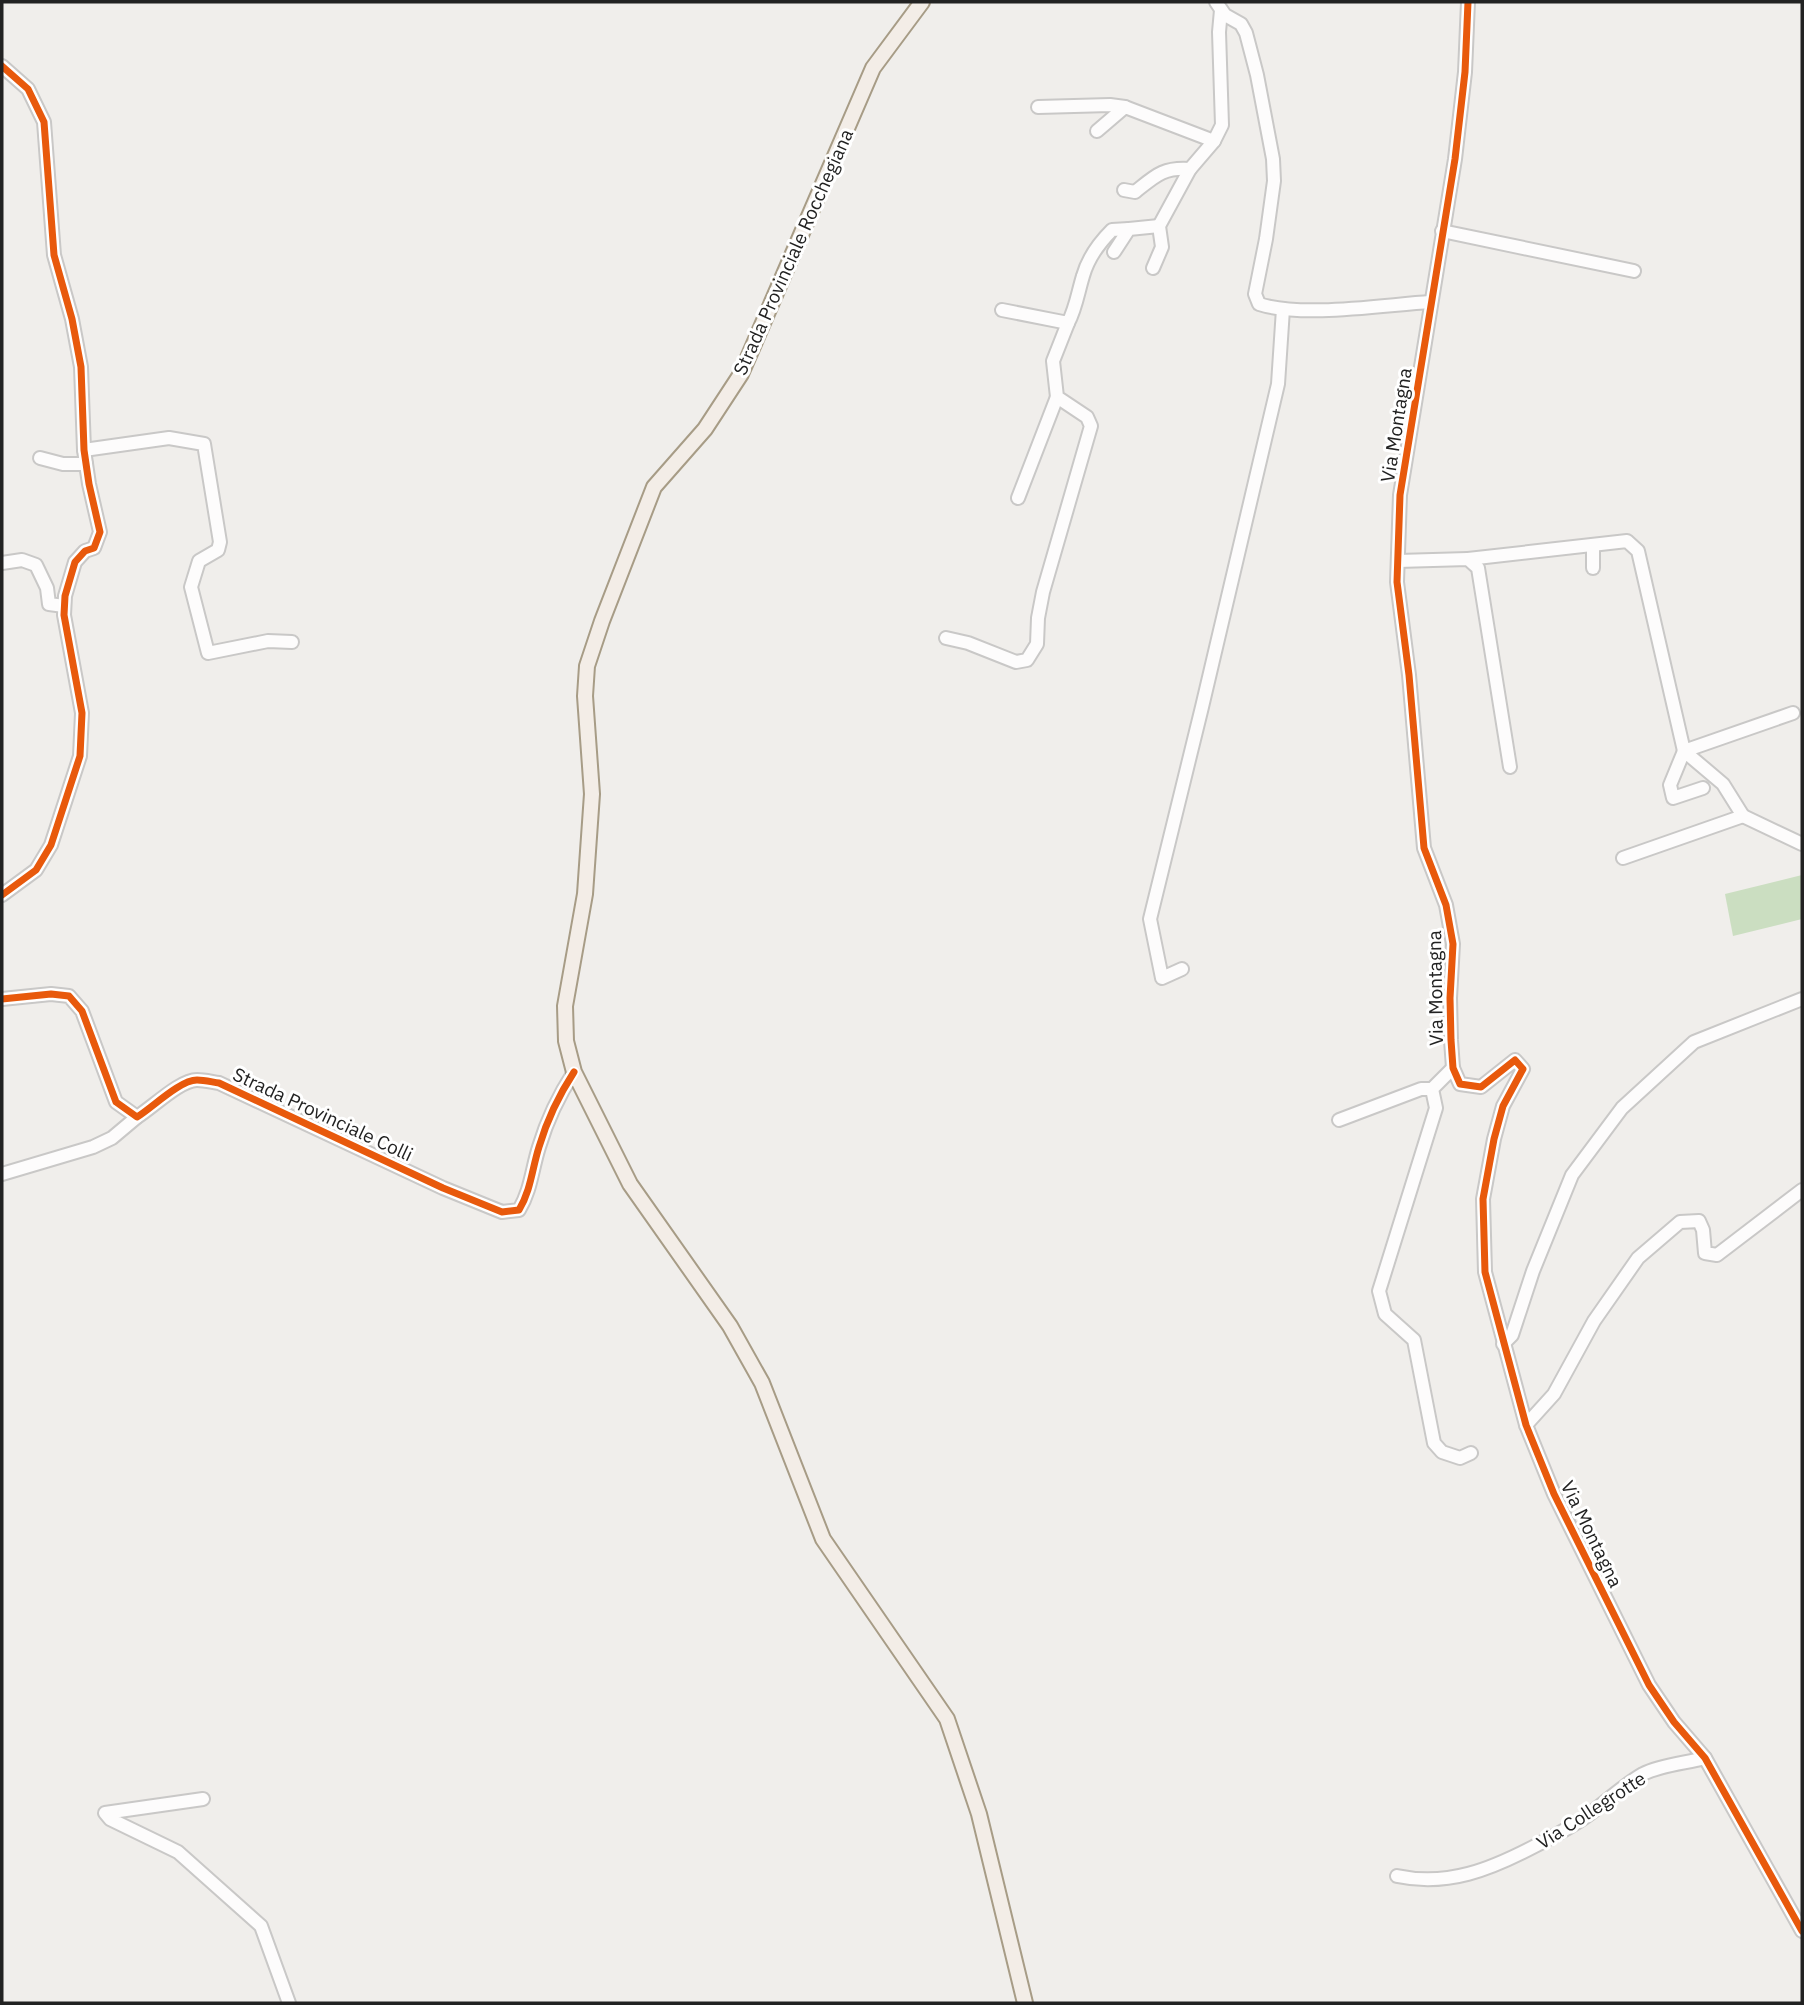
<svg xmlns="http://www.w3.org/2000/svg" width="1804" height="2005" font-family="'IBM Plex Sans',sans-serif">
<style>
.forest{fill:#cbdec1}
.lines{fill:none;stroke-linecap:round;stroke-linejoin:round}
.minor-casing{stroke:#c9c8c7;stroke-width:16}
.major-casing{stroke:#a79c86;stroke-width:18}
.minor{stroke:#fdfcfc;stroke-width:12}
.major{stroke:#f3ede7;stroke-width:14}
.cycleway-casing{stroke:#fff;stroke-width:11}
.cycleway{stroke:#e8590c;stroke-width:7}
.labels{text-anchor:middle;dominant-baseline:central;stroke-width:6;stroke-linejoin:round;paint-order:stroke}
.street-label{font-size:19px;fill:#222;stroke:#fff}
</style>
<rect width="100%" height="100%" fill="#f0eeeb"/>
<polygon class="forest" points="1802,875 1802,919 1733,936 1725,894"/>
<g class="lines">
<g class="minor-casing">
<g id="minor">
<path d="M1216,2l9,13 16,9 5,9 11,42 16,84 1,22 -8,58 -11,55 4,10c43,14 124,1 171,-2"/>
<polyline points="1468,2 1465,72 1455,159 1400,495 1397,582 1409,675 1424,848 1446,905 1453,944 1450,998 1451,1040 1453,1068 1460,1084 1481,1087 1515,1060 1523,1069 1503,1106 1494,1139 1483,1199 1485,1272 1526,1425 1554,1494 1649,1685 1674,1722 1705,1758 1802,1931"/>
<polyline points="2,66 28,89 44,122 54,255 72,319 81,367 84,450 89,484 100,532 94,548 85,551 75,562 65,596 64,615 82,713 80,756 51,845 36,870 2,895"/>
<polyline points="1038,107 1110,105 1125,107"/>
<polyline points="1097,131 1125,107 1214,141"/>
<path d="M1124,190l11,2c20,-16 28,-25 55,-23"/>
<polyline points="1442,231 1634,271"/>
<polyline points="1114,252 1129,229 1159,226"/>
<polyline points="1153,268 1162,247 1159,226 1190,169 1214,141 1222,125 1219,32 1221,10"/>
<path d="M1002,310l66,13c8,-15 10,-31 15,-47 5,-18 16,-33 29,-46l17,-1"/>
<polyline points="84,450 169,438 204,444 220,542 218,550 199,561 191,587 208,653 268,641 292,642"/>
<polyline points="40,458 63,464 86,464"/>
<polyline points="1018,498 1057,397"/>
<polyline points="1468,559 1627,541 1638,551 1684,751 1793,713"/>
<polyline points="1398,561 1468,559 1478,568 1510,767"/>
<polyline points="2,563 22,560 36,565 47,588 49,604 64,606"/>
<polyline points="1593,568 1593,545"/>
<polyline points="946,638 968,643 1016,662 1027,660 1037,644 1038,618 1043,592 1091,426 1087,417 1057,397 1053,361 1068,323"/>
<polyline points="1743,816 1802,844"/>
<polyline points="1623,858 1743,816 1723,784 1684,751 1670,785 1673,798 1703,788"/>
<polyline points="1182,969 1162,978 1150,919 1202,707 1278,384 1283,309"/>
<path d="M2,999l49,-5 18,2 13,15 34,91 21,15c16,-10 43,-37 60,-37 7,0 15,2 22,3l224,105 59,24 17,-2c12,-20 13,-41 20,-63 8,-27 20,-52 35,-75"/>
<polyline points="1453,1068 1432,1089 1436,1108 1379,1291 1385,1314 1414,1340 1434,1443 1442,1452 1460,1458 1471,1453"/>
<polyline points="1339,1120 1421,1089 1432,1089"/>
<polyline points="2,1174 93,1147 112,1138 137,1117"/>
<polyline points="1503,1344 1512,1335 1533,1271 1572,1175 1622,1108 1694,1042 1802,999"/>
<polyline points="1526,1425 1554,1394 1594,1321 1638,1258 1680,1222 1699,1221 1703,1230 1705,1253 1717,1255 1802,1190"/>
<polyline points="203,1799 105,1813 110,1819 178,1852 261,1926 289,2003"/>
<path d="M1397,1876c51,11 94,-7 138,-30 19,-10 39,-20 56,-33 17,-13 33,-28 52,-39 17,-9 43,-11 62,-16"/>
</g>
</g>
<g class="major-casing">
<polyline id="major" points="922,2 873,68 741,374 705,429 654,487 602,621 587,666 585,696 592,794 585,894 565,1006 566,1041 574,1072 630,1184 730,1326 762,1383 823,1539 947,1719 979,1814 1025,2003"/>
</g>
<use href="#minor" class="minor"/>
<use href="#major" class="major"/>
<g class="cycleway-casing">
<g id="cycleway">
<polyline points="1468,2 1465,72 1455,159 1400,495 1397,582 1409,675 1424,848 1446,905 1453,944 1450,998 1451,1040 1453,1068 1460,1084 1481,1087 1515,1060 1523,1069 1503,1106 1494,1139 1483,1199 1485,1272 1526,1425 1554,1494 1649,1685 1674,1722 1705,1758 1802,1931"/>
<polyline points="2,66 28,89 44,122 54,255 72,319 81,367 84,450 89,484 100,532 94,548 85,551 75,562 65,596 64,615 82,713 80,756 51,845 36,870 2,895"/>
<path d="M2,999l49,-5 18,2 13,15 34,91 21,15c16,-10 43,-37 60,-37 7,0 15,2 22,3l224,105 59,24 17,-2c12,-20 13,-41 20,-63 8,-27 20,-52 35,-75"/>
</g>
</g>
<use href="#cycleway" class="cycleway"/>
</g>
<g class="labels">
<g class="street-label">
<text transform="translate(793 252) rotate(-66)">Strada Provinciale Rocchegiana</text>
<text transform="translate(1396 425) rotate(-81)">Via Montagna</text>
<text transform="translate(1435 988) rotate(-91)">Via Montagna</text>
<text transform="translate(323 1114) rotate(25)">Strada Provinciale Colli</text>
<text transform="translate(1592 1534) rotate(64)">Via Montagna</text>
<text transform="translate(1591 1810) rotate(-33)">Via Collegrotte</text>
</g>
</g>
<rect width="1804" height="2005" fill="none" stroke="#222222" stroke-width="7"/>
</svg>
